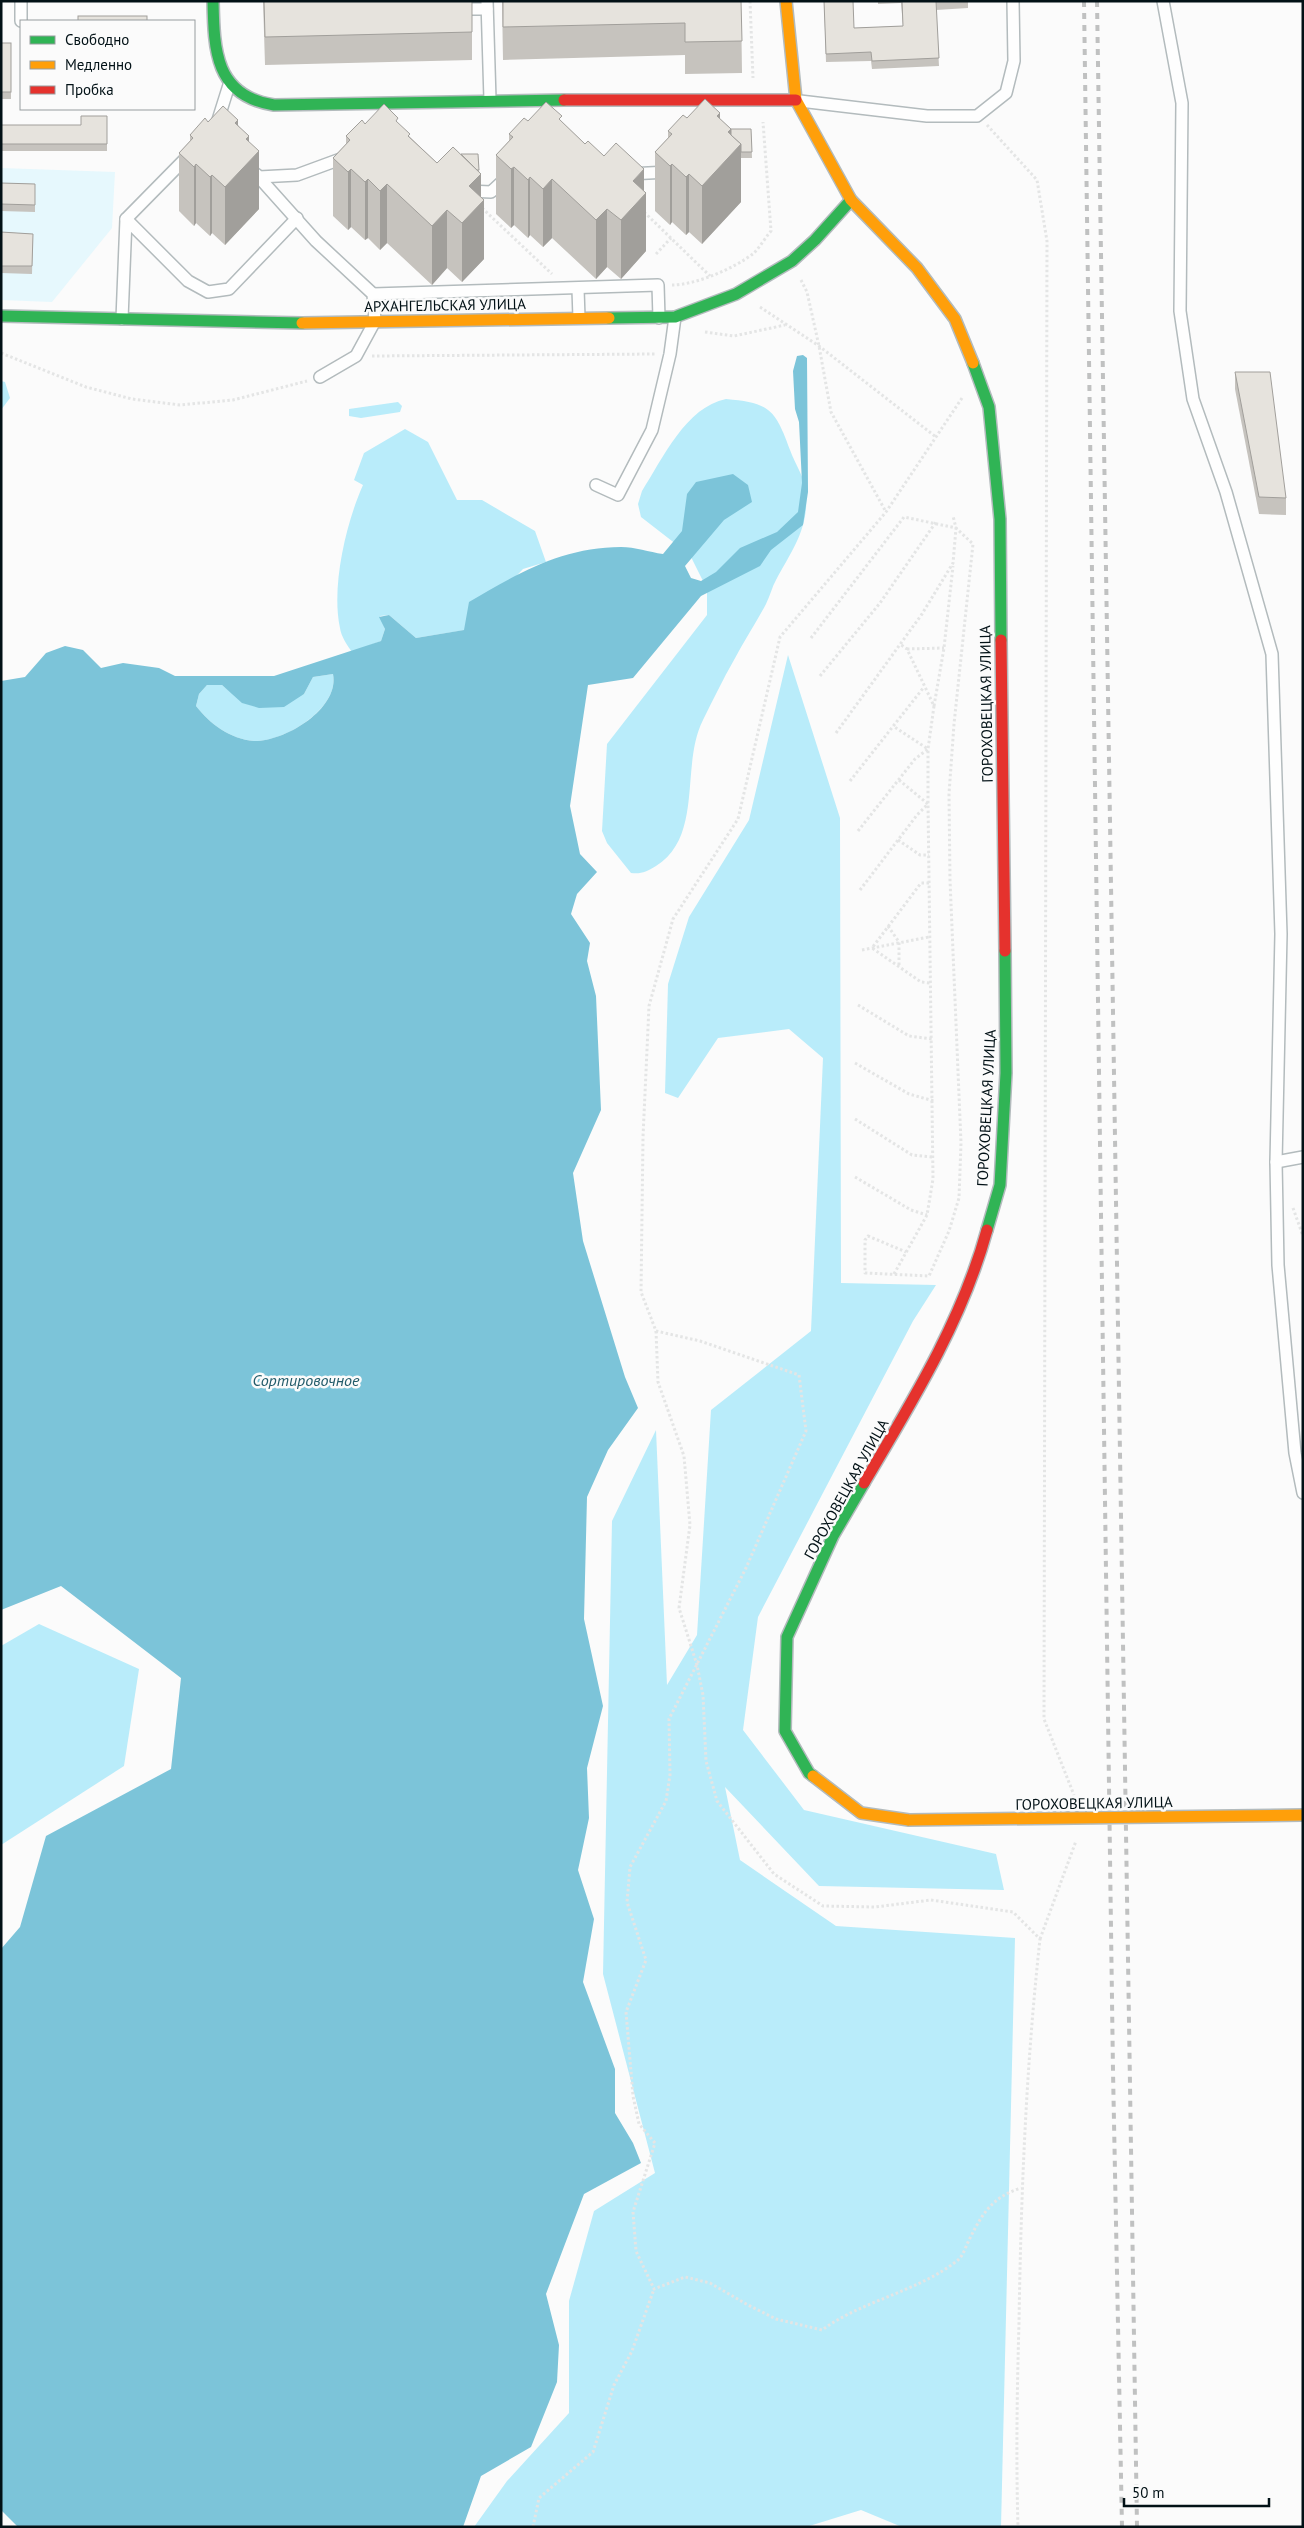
<svg xmlns="http://www.w3.org/2000/svg" width="1304" height="2528" font-family="'PT Sans',sans-serif">
<style>
.built{fill:#e6f8fd}
.green{fill:#b9ecfa}
.water{fill:#7cc4d9;fill-rule:evenodd}
.lines{fill:none;stroke-linecap:round;stroke-linejoin:round}
.lane-casing{stroke:#b3bbbd;stroke-width:14}
.fast-casing{stroke:#b3bbbd;stroke-width:14}
.slow-casing{stroke:#b3bbbd;stroke-width:14}
.jam-casing{stroke:#b3bbbd;stroke-width:14}
.path{stroke:#e4e5e5;stroke-width:3;stroke-dasharray:2.5 2.5;stroke-linecap:butt}
.lane{stroke:#fefefe;stroke-width:11}
.fast{stroke:#30b455;stroke-width:11}
.slow{stroke:#ff9f0a;stroke-width:11}
.jam{stroke:#e5322d;stroke-width:11}
.rail{stroke:#c0c1c1;stroke-width:4;stroke-dasharray:6 6;stroke-linecap:butt}
.slow-bridge-casing{stroke:#b3bbbd;stroke-width:14;stroke-linecap:butt}
.slow-bridge{stroke:#ff9f0a;stroke-width:11}
.wall{fill:#c6c3be}
.shaded-wall{fill:#a19f9b}
.building{fill:#e6e3dd;stroke:#a19f9b}
.labels{text-anchor:middle;dominant-baseline:central;stroke-width:5;stroke-linejoin:round;paint-order:stroke}
.street-label{font-size:15px;fill:#021116;stroke:#fbfbfb}
.water-label{font-size:16px;font-style:italic;fill:#225b6a;stroke:#fbfbfb}
</style>
<rect width="100%" height="100%" fill="#fbfbfb"/>
<polygon class="built" points="1,168 115,172 112,228 52,302 1,300"/>
<g class="green">
<polygon points="1,381 5,382 10,398 1,410"/>
<path d="M726,399c44,4 49,10 64,51 5,14 15,28 16,42 3,37 -14,58 -30,88 -4,7 -6,16 -10,24 -10,19 -22,37 -32,56 -11,19 -21,40 -31,60 -23,45 1,116 -47,146 -10,6 -14,8 -25,7l-24,-30 -5,-12 5,-87 100,-129v-26l-17,-34 -49,-38 -3,-13 4,-13c21,-33 44,-84 84,-92z"/>
<polygon points="398,402 402,406 400,412 361,418 349,416 349,409"/>
<path d="M405,429l23,13 29,58h25l53,31 11,31 -23,7 -58,61 -49,8 -27,-23 -9,1 5,13 -4,12 -29,11c-5,-7 -11,-16 -12,-24 -9,-41 6,-105 23,-143l-9,-5 10,-27z"/>
<polygon points="788,655 840,818 841,1283 936,1285 913,1321 758,1617 743,1730 804,1810 996,1854 1004,1890 819,1886 725,1787 740,1860 836,1926 1015,1938 1001,2527 902,2527 861,2510 806,2527 474,2527 507,2481 569,2413 569,2301 594,2211 655,2173 603,1974 612,1521 656,1430 667,1685 697,1635 711,1410 811,1331 823,1058 789,1029 718,1038 678,1098 665,1093 668,984 689,917 749,820"/>
<path d="M333,674c7,34 -48,68 -79,67 -24,-2 -44,-17 -58,-35l3,-12 8,-9h15c37,32 39,23 82,9l9,-17z"/>
<polygon points="39,1624 139,1669 124,1766 1,1845 1,1646"/>
</g>
<path class="water" d="M803,355l4,3 1,134 -5,33 -32,25 -11,16 -59,30 -68,82 -45,7 -18,121 10,48 17,18 -20,22 -6,20 19,29 -3,18 9,35 5,114 -28,63 10,68 42,136 13,31 -30,42 -21,47 -3,122 19,87 -16,62 2,50 -11,52 16,49 -11,63 32,87v44l18,30 8,20 -57,31 -38,100 13,51 -2,37 -26,65 -50,29 -18,51h-445l-17,-17v-561l19,-22 26,-91 125,-67 10,-91 -120,-92 -60,24v-929l24,-4 21,-24 19,-7 18,4 18,18 22,-5 36,5 16,8h99l107,-35 4,-12 -6,-12 10,-2 27,23 48,-8 5,-28c49,-29 94,-55 152,-55 14,0 28,5 42,7l19,-23 5,-37 9,-12 37,-8 15,11 4,17 -28,18 -39,46 6,12 10,3 15,-9 24,-24 37,-16 21,-20 4,-29 -3,-61 -4,-13 -2,-38 4,-15zM333,674c7,35 -49,68 -79,67 -24,-2 -44,-17 -58,-35l3,-12 8,-9h15l20,18 17,5 25,-1 20,-13 9,-17z"/>
<g class="lines">
<g class="lane-casing">
<g id="lane">
<polyline points="487,1 490,100"/>
<polyline points="1163,1 1182,103 1180,311 1193,399 1226,492 1272,654 1281,934 1276,1162 1278,1265 1295,1453 1303,1493"/>
<polyline points="457,9 487,9"/>
<polyline points="21,21 21,1"/>
<polyline points="800,101 927,116 977,116 1006,93 1014,61 1013,1"/>
<polyline points="218,120 229,85"/>
<polyline points="256,174 316,241 373,294 375,321 356,356 320,377"/>
<polyline points="629,174 668,172"/>
<polyline points="259,177 297,175 346,157"/>
<polyline points="468,191 491,192 506,178"/>
<polyline points="126,219 188,281 208,292 229,289 297,218"/>
<polyline points="578,289 579,318"/>
<polyline points="373,294 658,285 659,318"/>
<polyline points="122,319 126,219 189,155"/>
<polyline points="596,485 618,495 652,430 670,354 675,317"/>
<polyline points="1276,1162 1303,1157"/>
</g>
</g>
<g class="fast-casing">
<g id="fast">
<path d="M213,1c1,49 2,95 61,104l290,-5"/>
<polyline points="1,316 302,323"/>
<polyline points="609,318 675,317 736,294 792,261 815,240 851,200"/>
<polyline points="973,363 989,407 1000,519 1001,640"/>
<polyline points="987,1230 1000,1185 1006,1073 1005,951"/>
<polyline points="813,1776 809,1773 785,1731 787,1637 833,1536 864,1483"/>
</g>
</g>
<g class="slow-casing">
<g id="slow">
<polyline points="786,1 796,100 851,200 917,268 955,319 973,363"/>
<polyline points="302,323 609,318"/>
<polyline points="813,1776 861,1813 909,1820"/>
</g>
</g>
<g class="jam-casing">
<g id="jam">
<polyline points="564,100 796,100"/>
<polyline points="1001,640 1005,951"/>
<path d="M864,1483c48,-81 98,-162 123,-253"/>
</g>
</g>
<g class="path">
<polyline points="750,1 753,78"/>
<polyline points="987,125 1037,180 1047,241 1044,1719 1074,1795"/>
<polyline points="482,208 552,274"/>
<polyline points="644,212 710,276"/>
<polyline points="656,254 671,238"/>
<polyline points="801,280 807,292 819,346 831,412 886,512"/>
<path d="M672,285c24,0 63,-17 82,-32 6,-6 11,-15 17,-22l-8,-109"/>
<polyline points="760,307 819,346 936,437"/>
<polyline points="705,332 734,336 785,325"/>
<polyline points="1,353 86,387 132,399 180,405 233,400 307,381"/>
<polyline points="372,356 656,354"/>
<path d="M962,398l-76,114 -106,125 -42,182 -65,100 -24,87 -6,131 -2,155 15,39 44,10 99,34 7,56 -60,137 -77,151 1,56 -4,26 -36,66 -3,35 19,58 -20,52 7,84 6,28 16,19 -22,69 3,39 18,38 31,-12 25,6 38,22 28,14 46,11c41,-30 96,-38 136,-70 5,-4 8,-14 11,-20 13,-26 23,-43 52,-52"/>
<polyline points="811,638 904,517 956,528 973,544 954,724 949,794 950,880 961,1143 959,1198 949,1231 929,1276 865,1273 865,1240 868,1236 906,1252"/>
<polyline points="907,649 944,648"/>
<polyline points="820,676 880,603 936,522"/>
<polyline points="934,706 944,648 953,566"/>
<polyline points="836,733 922,614 953,563 956,528 953,516"/>
<polyline points="850,781 924,687"/>
<polyline points="858,831 915,759 928,749 893,726"/>
<polyline points="898,840 920,855 929,855"/>
<polyline points="929,883 921,883 872,948 921,982 930,983"/>
<polyline points="860,890 917,815 928,804 899,780"/>
<polyline points="888,926 899,942 899,966"/>
<polyline points="862,950 929,937"/>
<polyline points="858,1005 909,1036 932,1039"/>
<polyline points="855,1063 909,1094 934,1101"/>
<polyline points="855,1119 912,1155 933,1157"/>
<polyline points="855,1177 911,1210 927,1215"/>
<polyline points="1293,1208 1303,1236"/>
<polyline points="894,1274 927,1215 933,1179 928,804 928,749 934,706 907,649 900,644"/>
<path d="M656,1331l2,51 26,74 6,69 -11,83 18,57 6,30 3,66 11,40 57,73 49,32 52,1 56,-7 82,12 27,27c-14,128 -19,255 -21,384 -2,68 -3,136 -1,204"/>
<polyline points="1040,1939 1076,1841"/>
<polyline points="533,2527 539,2498 593,2452 614,2385 632,2351 654,2289"/>
</g>
<use href="#lane" class="lane"/>
<use href="#fast" class="fast"/>
<use href="#slow" class="slow"/>
<use href="#jam" class="jam"/>
<g class="rail">
<polyline points="1084,1 1113,2071 1122,2527"/>
<polyline points="1097,1 1137,2527"/>
</g>
<g class="slow-bridge-casing">
<polyline id="slow-bridge" points="909,1820 1303,1815"/>
</g>
<use href="#slow-bridge" class="slow-bridge"/>
</g>
<g class="wall">
<polygon points="263,1 472,1 472,60 265,65"/>
<polygon points="502,1 741,1 742,73 685,74 685,55 503,60"/>
<polygon points="824,1 854,28 903,26 901,3 878,4 878,1 968,1 968,8 936,10 939,66 872,69 871,61 826,62"/>
<rect x="1" y="43" width="10" height="56"/>
<polygon points="107,116 107,151 1,151 1,125 81,125"/>
<polygon points="687,118 720,119 731,129 751,129 752,158 741,158 741,202 702,244 689,232 686,235 672,222 670,225 655,211 655,152 668,138 668,131"/>
<polygon points="528,121 562,122 585,144 604,156 644,191 646,251 621,279 607,267 596,279 552,238 543,247 530,235 528,238 514,225 511,228 496,214 496,155 509,141 509,134"/>
<polygon points="208,122 238,125 249,142 259,209 225,245 212,233 210,236 196,223 194,226 179,211 179,153 190,141 190,135"/>
<polygon points="365,124 398,124 410,137 437,163 461,154 478,154 481,197 484,259 462,282 447,268 432,285 387,243 380,250 368,238 365,240 351,227 348,230 333,216 333,158 346,144 346,136"/>
<polygon points="1,183 35,184 35,212 1,211"/>
<polygon points="1,232 33,234 32,274 1,273"/>
<polygon points="1235,372 1286,498 1286,515 1259,514 1235,389"/>
</g>
<g class="shaded-wall">
<polygon points="720,113 720,166 728,132 731,129 741,144 741,202 702,244 702,186 717,116"/>
<polygon points="238,120 238,173 246,139 249,136 249,161 259,151 259,209 225,245 225,187 235,123"/>
<polygon points="196,164 196,223 194,226 194,167"/>
<polygon points="672,164 672,222 670,225 670,166"/>
<polygon points="514,167 514,225 511,228 511,169"/>
<polygon points="351,169 351,227 348,230 348,172"/>
<polygon points="644,169 644,195 646,193 646,251 621,279 621,220 633,181"/>
<polygon points="481,174 481,203 484,200 484,259 462,282 462,223 469,186"/>
<polygon points="689,174 689,232 686,235 686,177"/>
<polygon points="212,175 212,233 210,236 210,177"/>
<polygon points="530,177 530,235 528,238 528,180"/>
<polygon points="368,179 368,238 365,240 365,182"/>
<polygon points="552,179 552,238 543,247 543,189"/>
<polygon points="387,184 387,243 380,250 380,191"/>
<polygon points="607,209 607,267 596,279 596,220"/>
<polygon points="447,210 447,268 432,285 432,226"/>
</g>
<g class="building">
<polygon points="264,1 472,1 472,32 265,37"/>
<polygon points="503,1 741,1 742,41 685,42 685,23 503,27"/>
<polygon points="824,1 853,1 854,28 903,26 902,1 937,1 936,1 939,58 872,61 871,52 826,54"/>
<rect x="78" y="16" width="69" height="5"/>
<rect x="1" y="43" width="10" height="49"/>
<polygon points="705,99 720,113 717,116 731,129 728,132 741,144 702,186 689,174 686,177 672,164 670,166 655,152 672,134 668,131 683,115 687,118"/>
<polygon points="546,102 562,116 559,119 585,144 588,141 604,156 616,143 644,169 633,181 646,193 621,220 607,209 596,220 552,179 543,189 530,177 528,180 514,167 511,169 496,155 513,137 509,134 524,118 528,121"/>
<polygon points="384,104 398,118 396,121 410,134 408,136 437,163 453,147 481,174 469,186 484,200 462,223 447,210 432,226 387,184 380,191 368,179 365,182 351,169 348,172 333,158 350,140 346,136 362,120 365,124"/>
<polygon points="223,106 238,120 235,123 249,136 246,139 259,151 225,187 212,175 210,177 196,164 194,167 179,153 193,138 190,135 205,118 208,122"/>
<polygon points="81,116 107,116 107,144 1,144 1,125 81,125"/>
<polygon points="731,129 751,129 752,152 741,152 741,144 731,135"/>
<polygon points="461,154 478,154 479,170 477,170"/>
<polygon points="1,183 35,184 35,205 1,204"/>
<polygon points="1,232 33,234 32,266 1,266"/>
<polygon points="1235,372 1270,372 1286,498 1259,497"/>
</g>
<g class="labels">
<g class="street-label">
<text transform="translate(445 305) rotate(-1)">АРХАНГЕЛЬСКАЯ УЛИЦА</text>
<text transform="translate(986 704) rotate(-91)">ГОРОХОВЕЦКАЯ УЛИЦА</text>
<text transform="translate(986 1108) rotate(-87)">ГОРОХОВЕЦКАЯ УЛИЦА</text>
<text transform="translate(846 1489) rotate(-61)">ГОРОХОВЕЦКАЯ УЛИЦА</text>
<text transform="translate(1094 1803) rotate(-1)">ГОРОХОВЕЦКАЯ УЛИЦА</text>
</g>
<g class="water-label">
<text x="306" y="1380">Сортировочное</text>
</g>
</g>
<rect width="1304" height="2528" fill="none" stroke="#021116" stroke-width="5"/>
<rect x="20" y="20" width="175" height="90" fill="#fbfbfb" stroke="#979d9f"/>
<rect x="30" y="36" width="25" height="8" fill="#30b455" stroke="#979d9f"/>
<text x="65" y="45" font-size="15" fill="#021116">Свободно</text>
<rect x="30" y="61" width="25" height="8" fill="#ff9f0a" stroke="#979d9f"/>
<text x="65" y="70" font-size="15" fill="#021116">Медленно</text>
<rect x="30" y="86" width="25" height="8" fill="#e5322d" stroke="#979d9f"/>
<text x="65" y="95" font-size="15" fill="#021116">Пробка</text>
<path d="M1124 2498v8h145v-8" fill="none" stroke="#021116" stroke-width="2.5"/>
<text x="1132" y="2498" font-size="15" fill="#021116" stroke="#fbfbfb" stroke-width="4" paint-order="stroke">50 m</text>
</svg>
